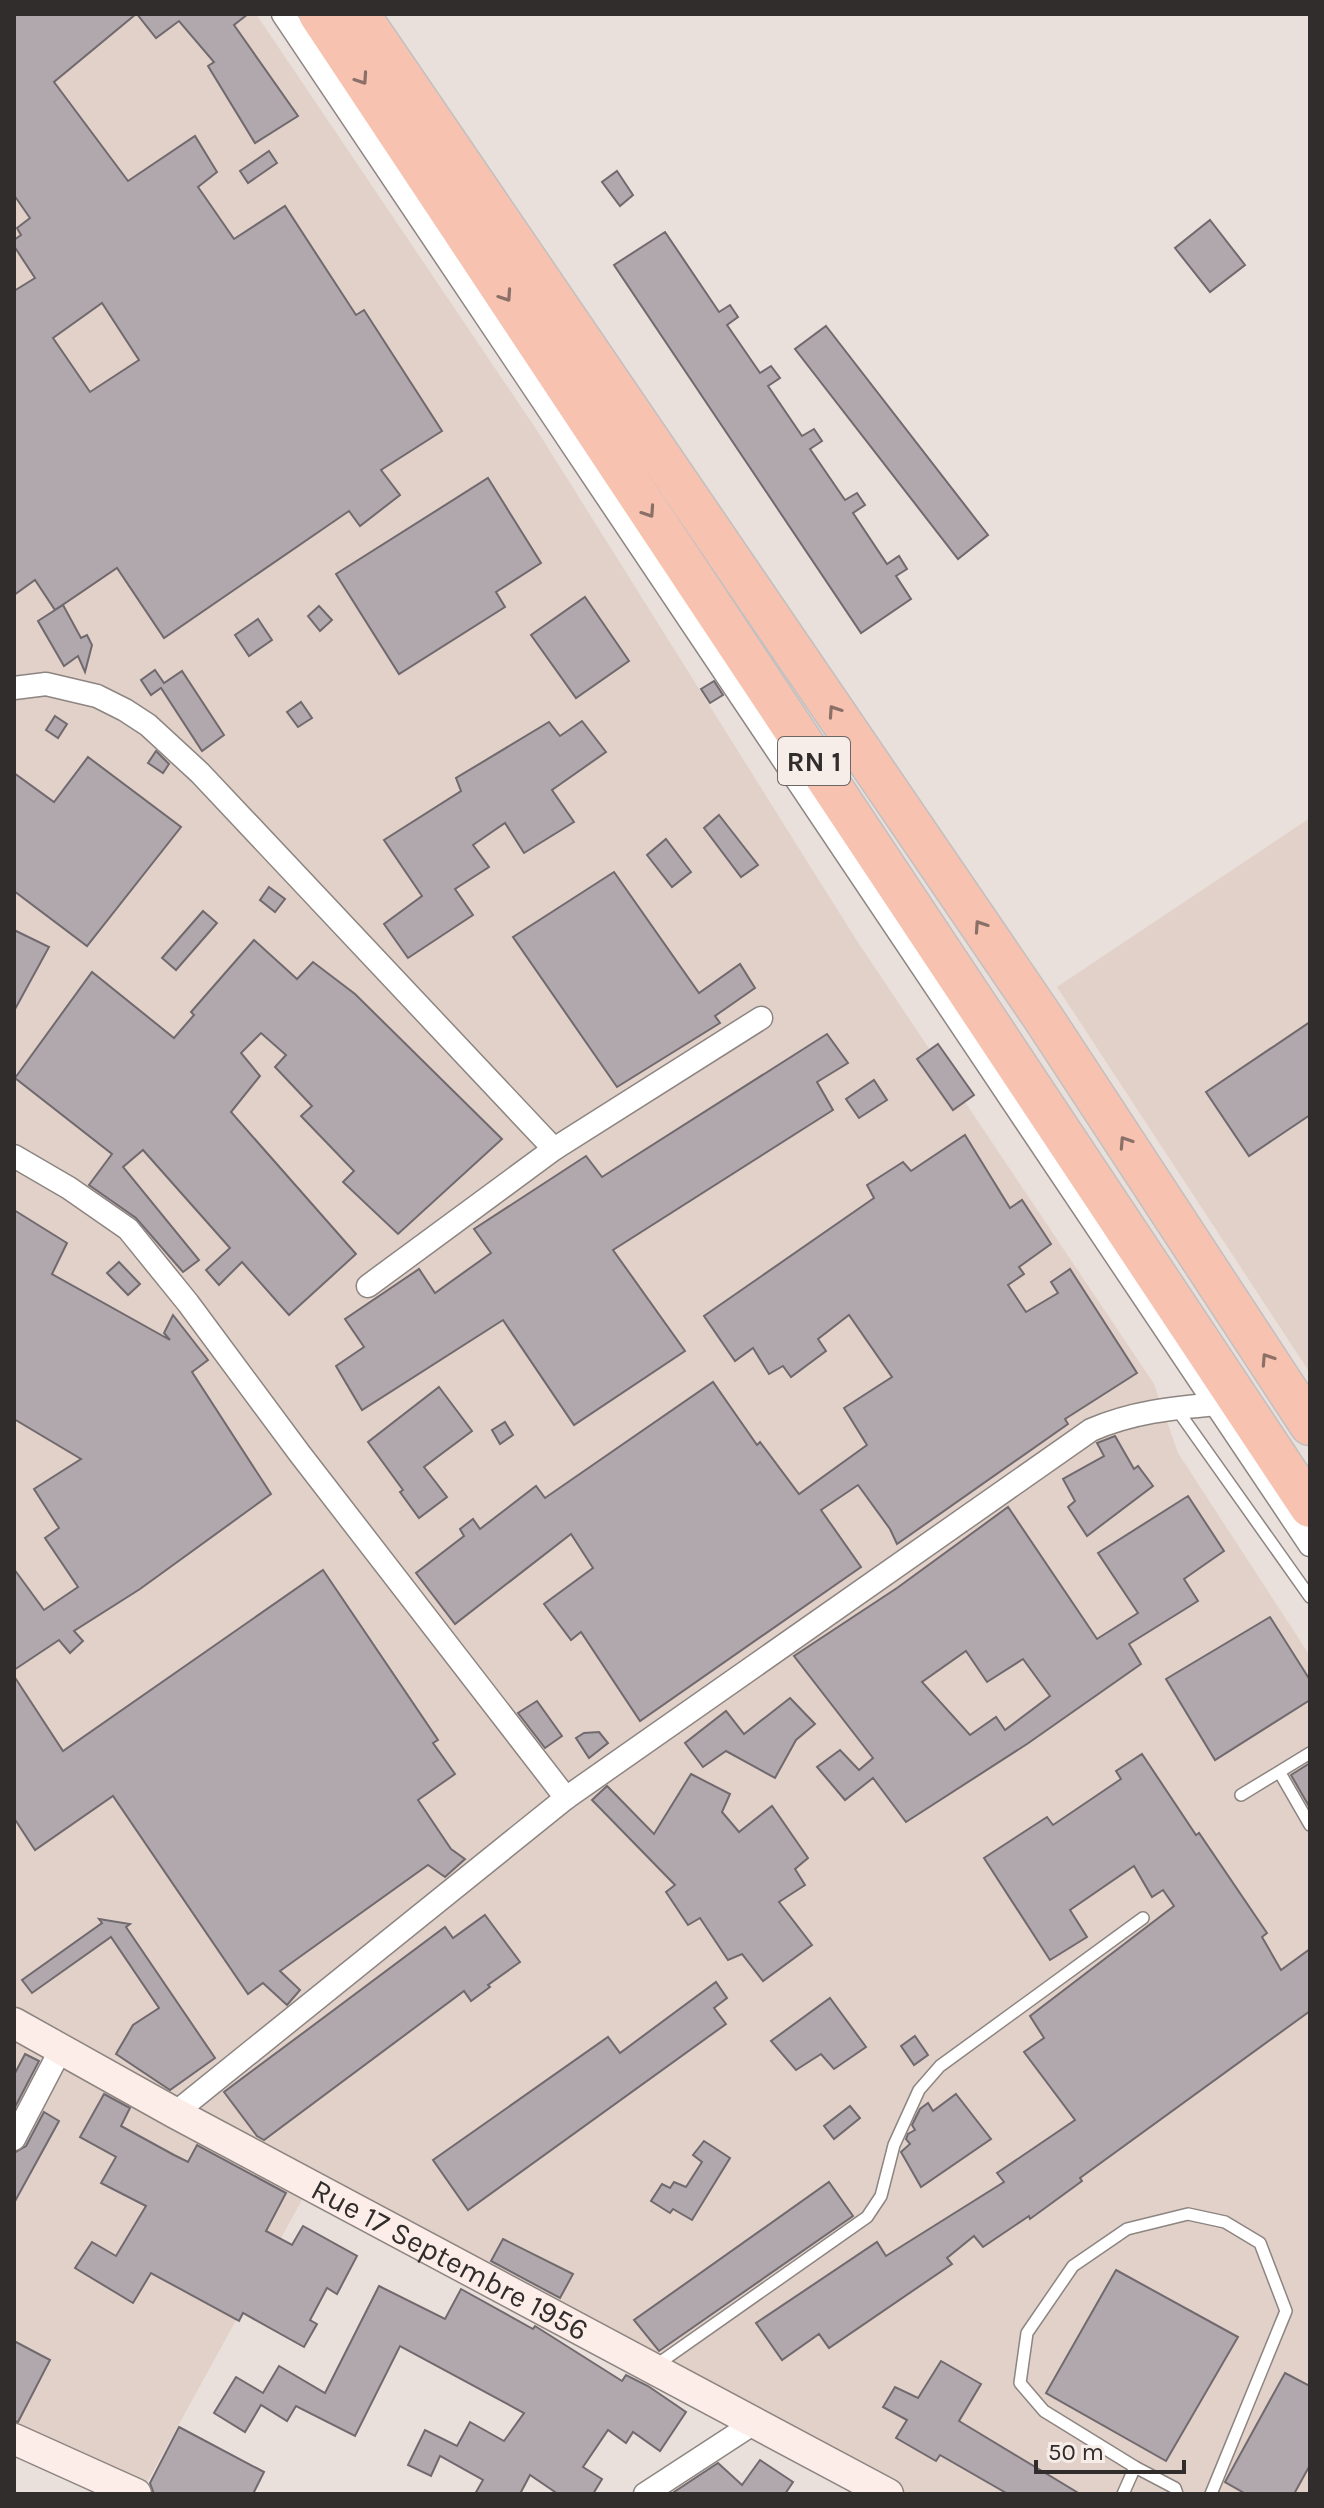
<svg xmlns="http://www.w3.org/2000/svg" width="1324" height="2508" font-family="Karla,sans-serif">
<style>
.built{fill:#e1d1c9}
.building{fill:#b0a8ad;stroke:#70696d;stroke-width:2;fill-rule:evenodd}
.lines{fill:none;stroke-linecap:round;stroke-linejoin:round}
.lane-casing{stroke:#8d8581;stroke-width:14}
.street-casing{stroke:#8d8581;stroke-width:25}
.secondary-casing{stroke:#8d8581;stroke-width:33}
.highway-casing{stroke:#c1c0c0;stroke-width:43}
.lane{stroke:#fff;stroke-width:11}
.street{stroke:#fff;stroke-width:22}
.secondary{stroke:#fdede8;stroke-width:30}
.highway{stroke:#f8c2b1;stroke-width:40}
.oneway{stroke:#8b7068}
.labels{text-anchor:middle;dominant-baseline:central;stroke-width:7;stroke-linejoin:round;paint-order:stroke}
.shield{fill:#f6ece8;stroke:#6c6664;stroke-width:2}
.shield-label{font-size:28px;font-weight:bold;fill:#312d2c}
.street-label{font-size:30px;fill:#312d2c;stroke:#f6ece8}
</style>
<rect width="100%" height="100%" fill="#e9dfdb"/>
<g class="built">
<polygon points="14,14 256,14 538,432 857,941 1154,1384 1178,1453 1310,1656 1310,2494 907,2494 745,2404 315,2176 144,2488 14,2429"/>
<polygon points="1310,818 1310,1373 1057,987"/>
</g>
<g class="building">
<path d="M14,14h122l-82,68 74,99 67,-45 22,36 -19,15 36,52 51,-33 71,109 8,-5 78,121 -61,39 19,25 -40,31 -11,-15 -185,127 -47,-70 -62,42 -20,-30 -21,15v-304l21,-13 -21,-32v-6l7,-5 -4,-7 13,-10 -16,-23zM102,303l37,57 -49,32 -37,-54z"/>
<polygon points="137,14 248,14 234,25 298,116 255,143 208,66 214,62 179,21 156,38"/>
<polygon points="269,151 277,163 248,183 240,171"/>
<polygon points="617,171 633,195 620,206 602,182"/>
<polygon points="1210,220 1245,265 1210,292 1175,248"/>
<polygon points="665,232 719,312 730,305 738,317 727,325 760,373 771,366 780,378 768,386 802,436 814,429 822,441 810,449 845,500 857,493 865,505 853,513 887,564 899,556 907,569 896,576 911,599 861,633 614,265"/>
<polygon points="826,326 988,535 958,559 795,349"/>
<polygon points="488,478 541,563 496,592 505,607 399,674 336,574"/>
<polygon points="585,597 629,661 576,698 531,635"/>
<polygon points="63,605 81,638 87,635 92,645 85,672 78,656 64,666 38,621"/>
<polygon points="319,606 332,620 320,631 308,616"/>
<polygon points="258,619 272,640 249,656 235,635"/>
<polygon points="155,670 164,683 182,671 224,735 202,751 161,688 151,695 141,680"/>
<polygon points="714,681 723,695 710,703 701,689"/>
<polygon points="301,702 312,718 298,727 287,712"/>
<polygon points="55,716 67,724 58,738 46,730"/>
<polygon points="582,721 606,752 552,790 574,822 524,853 505,823 473,845 489,867 455,889 473,915 408,958 384,924 422,896 384,840 461,791 456,778 549,722 560,736"/>
<polygon points="156,751 169,764 163,773 148,763"/>
<polygon points="88,757 181,827 87,946 14,891 14,773 54,802"/>
<polygon points="719,815 758,865 741,877 704,828"/>
<polygon points="666,839 691,872 672,887 647,855"/>
<polygon points="614,872 699,993 740,964 755,988 715,1016 720,1023 617,1087 513,937"/>
<polygon points="269,887 285,899 275,912 260,900"/>
<polygon points="203,911 217,923 176,970 162,958"/>
<polygon points="14,930 49,947 14,1011"/>
<polygon points="254,940 297,979 313,962 355,994 502,1139 398,1234 343,1182 354,1171 301,1116 312,1106 275,1067 286,1055 261,1033 241,1053 260,1076 231,1112 356,1254 289,1315 242,1262 219,1285 206,1270 230,1248 143,1150 123,1167 199,1260 183,1272 136,1218 89,1185 112,1154 15,1078 92,972 174,1038 194,1015 191,1012"/>
<polygon points="1310,1022 1310,1115 1249,1156 1206,1092"/>
<polygon points="827,1034 848,1063 817,1082 833,1110 613,1250 685,1351 574,1425 503,1320 362,1410 336,1366 364,1347 345,1319 419,1269 435,1293 491,1253 474,1229 586,1156 602,1177"/>
<polygon points="938,1044 974,1095 953,1110 917,1059"/>
<polygon points="874,1080 887,1100 859,1118 846,1099"/>
<polygon points="965,1135 1010,1208 1022,1200 1051,1244 1019,1267 1024,1274 1008,1285 1026,1312 1058,1293 1051,1282 1070,1269 1137,1373 1065,1419 1068,1424 897,1544 890,1529 858,1485 821,1510 861,1567 640,1721 581,1632 571,1640 544,1604 593,1568 571,1534 455,1624 416,1573 464,1536 460,1529 473,1519 480,1529 536,1486 545,1498 713,1382 757,1445 760,1442 799,1494 867,1445 844,1408 892,1377 849,1315 818,1339 826,1351 791,1377 783,1366 769,1374 753,1348 735,1361 704,1316 874,1198 867,1185 903,1162 911,1171"/>
<polygon points="14,1210 67,1243 52,1274 170,1340 164,1333 173,1315 208,1360 192,1372 271,1494 140,1589 74,1631 83,1641 70,1653 59,1640 14,1670 14,1569 44,1610 78,1587 45,1538 59,1528 34,1489 81,1459 14,1419"/>
<polygon points="119,1262 140,1284 128,1295 107,1273"/>
<polygon points="439,1387 472,1431 424,1467 447,1497 419,1518 400,1492 403,1490 368,1442"/>
<polygon points="505,1422 513,1435 500,1444 492,1430"/>
<polygon points="1115,1436 1134,1469 1138,1466 1153,1486 1087,1536 1068,1507 1075,1501 1063,1479 1104,1456 1097,1443"/>
<path d="M1188,1496l36,55 -40,28 14,22 -69,43 12,20 -114,80 -121,78 -33,-44 -28,22 -28,-33 23,-17 19,20 14,-12 -79,-102 103,-68 111,-81 89,132 41,-26 -40,-60zM966,1651l21,31 36,-23 27,37 -45,34 -9,-13 -26,18 -48,-53z"/>
<polygon points="323,1570 438,1740 433,1743 455,1774 418,1800 451,1849 465,1859 445,1877 428,1865 280,1971 300,1990 287,2005 263,1983 248,1994 113,1796 35,1850 14,1818 14,1676 63,1751"/>
<polygon points="1270,1617 1310,1680 1310,1700 1215,1760 1166,1679"/>
<polygon points="790,1698 815,1724 796,1740 775,1778 726,1751 703,1767 685,1743 726,1711 744,1734"/>
<polygon points="537,1701 562,1736 545,1748 518,1713"/>
<polygon points="599,1732 608,1743 589,1758 576,1738 584,1733"/>
<polygon points="1142,1754 1196,1835 1199,1833 1267,1933 1262,1937 1281,1970 1310,1949 1310,2011 1080,2178 1082,2181 1030,2219 1029,2216 983,2247 974,2236 947,2258 952,2264 829,2348 819,2334 782,2360 756,2323 877,2242 886,2256 1004,2182 997,2173 1075,2120 1024,2052 1044,2038 1030,2016 1174,1906 1163,1890 1152,1897 1134,1866 1070,1910 1087,1937 1050,1960 984,1858 1047,1817 1053,1825 1121,1779 1116,1771"/>
<polygon points="1310,1763 1310,1808 1291,1775"/>
<polygon points="691,1774 730,1794 722,1812 739,1832 772,1806 808,1858 795,1869 805,1885 779,1902 812,1945 763,1981 742,1954 728,1960 700,1918 688,1925 666,1892 675,1885 592,1800 607,1786 654,1834"/>
<polygon points="485,1915 520,1962 488,1985 490,1987 471,2001 464,1991 264,2140 257,2136 224,2092 445,1927 453,1938"/>
<polygon points="99,1919 130,1924 126,1927 215,2058 170,2090 116,2054 133,2025 159,2008 111,1937 32,1993 22,1980 102,1923"/>
<polygon points="716,1982 727,1998 714,2008 726,2024 468,2210 433,2160 608,2037 620,2053"/>
<polygon points="830,1998 866,2047 834,2069 821,2054 796,2070 771,2041"/>
<polygon points="915,2036 928,2055 914,2065 901,2046"/>
<polygon points="25,2054 39,2061 14,2109 14,2075"/>
<polygon points="104,2094 130,2108 121,2126 174,2155 188,2162 197,2145 286,2193 266,2231 292,2245 303,2226 357,2256 337,2294 327,2288 310,2320 317,2324 304,2347 243,2313 239,2321 151,2273 133,2303 75,2268 92,2242 116,2256 146,2206 101,2183 116,2157 80,2137"/>
<polygon points="956,2094 991,2139 921,2187 901,2152 910,2144 906,2139 908,2134 915,2130 912,2125 920,2109 928,2103 933,2111"/>
<polygon points="850,2106 860,2118 834,2139 824,2126"/>
<polygon points="44,2112 59,2121 14,2203 14,2153 26,2146"/>
<polygon points="704,2141 730,2158 692,2220 673,2209 670,2213 651,2201 662,2184 670,2188 674,2182 686,2187 702,2162 693,2155"/>
<polygon points="829,2182 853,2216 659,2351 634,2320"/>
<polygon points="503,2239 573,2274 560,2298 491,2261"/>
<polygon points="1116,2270 1238,2337 1166,2461 1046,2393"/>
<polygon points="379,2286 445,2319 461,2289 533,2329 535,2326 622,2381 626,2375 648,2386 686,2412 660,2451 633,2432 626,2443 608,2430 583,2467 602,2479 593,2494 558,2494 530,2475 520,2494 475,2494 483,2480 440,2456 431,2476 408,2465 425,2430 457,2446 470,2422 504,2441 524,2413 400,2346 355,2436 296,2406 287,2421 261,2405 245,2432 214,2413 236,2377 263,2393 279,2366 325,2393"/>
<polygon points="14,2341 50,2360 18,2422 14,2421"/>
<polygon points="941,2361 981,2384 959,2421 1080,2494 1008,2494 940,2455 936,2461 896,2438 907,2420 883,2407 895,2387 918,2398"/>
<polygon points="1285,2373 1310,2386 1310,2465 1294,2494 1246,2494 1225,2482"/>
<polygon points="179,2427 264,2472 253,2494 154,2494 150,2483"/>
<polygon points="760,2460 793,2482 785,2494 671,2494 718,2463 742,2485"/>
</g>
<g class="lines">
<g class="lane-casing">
<g id="lane">
<polyline points="1176,1408 1310,1597"/>
<polyline points="1280,1773 1310,1825"/>
<polyline points="1241,1795 1310,1753"/>
<polyline points="655,2366 867,2217 881,2196 894,2145 919,2090 940,2066 1143,1918"/>
<polyline points="1123,2494 1135,2467"/>
<polyline points="1177,2494 1175,2488 1135,2467 1044,2411 1020,2383 1027,2333 1073,2266 1127,2229 1188,2214 1225,2222 1260,2243 1286,2311 1211,2494"/>
</g>
</g>
<g class="street-casing">
<g id="street">
<polyline points="283,14 1310,1545"/>
<polyline points="14,688 46,684 97,696 125,710 148,725 200,773 554,1149"/>
<polyline points="14,1156 69,1188 128,1229 188,1303 300,1454 566,1798"/>
<polyline points="368,1286 554,1149 761,1018"/>
<path d="M175,2113l391,-315 525,-368c41,-18 82,-22 126,-26"/>
<polyline points="14,2139 61,2049"/>
<polyline points="645,2494 754,2423"/>
</g>
</g>
<g class="secondary-casing">
<g id="secondary">
<path id="s1" d="M14,2023l161,90 713,381"/>
<polyline points="14,2439 136,2494"/>
</g>
</g>
<g class="highway-casing">
<g id="highway">
<polyline points="319,14 1310,1507"/>
<polyline points="359,14 1042,1016 1310,1425"/>
</g>
</g>
<use href="#lane" class="lane"/>
<use href="#street" class="street"/>
<use href="#secondary" class="secondary"/>
<use href="#highway" class="highway"/>
</g>
<defs><path id="oneway-chevron" d="M-2-3.5L2.5 0L-2 3.5" fill="none" stroke-width="1.6" stroke-linecap="round" stroke-linejoin="round" transform="scale(2)"/></defs>
<g class="oneway">
<use href="#oneway-chevron" transform="translate(362 79) rotate(56)"/>
<use href="#oneway-chevron" transform="translate(506 296) rotate(56)"/>
<use href="#oneway-chevron" transform="translate(649 512) rotate(56)"/>
<use href="#oneway-chevron" transform="translate(834 711) rotate(-124)"/>
<use href="#oneway-chevron" transform="translate(980 926) rotate(-124)"/>
<use href="#oneway-chevron" transform="translate(1125 1142) rotate(-123)"/>
<use href="#oneway-chevron" transform="translate(1267 1359) rotate(-123)"/>
</g>
<g class="labels">
<rect class="shield" x="778" y="737" width="72" height="48" rx="6"/>
<g class="shield-label">
<text x="814" y="761">RN 1</text>
</g>
<g class="street-label">
<text stroke="none"><textPath href="#s1" startOffset="496">Rue 17 Septembre 1956</textPath></text>
</g>
</g>
<rect width="1324" height="2508" fill="none" stroke="#312d2c" stroke-width="32"/>
<path d="M1036 2460v12h148v-12" fill="none" stroke="#312d2c" stroke-width="4"/>
<text x="1048" y="2460" font-size="24" fill="#312d2c" stroke="#f6ece8" stroke-width="6" paint-order="stroke">50 m</text>
</svg>
